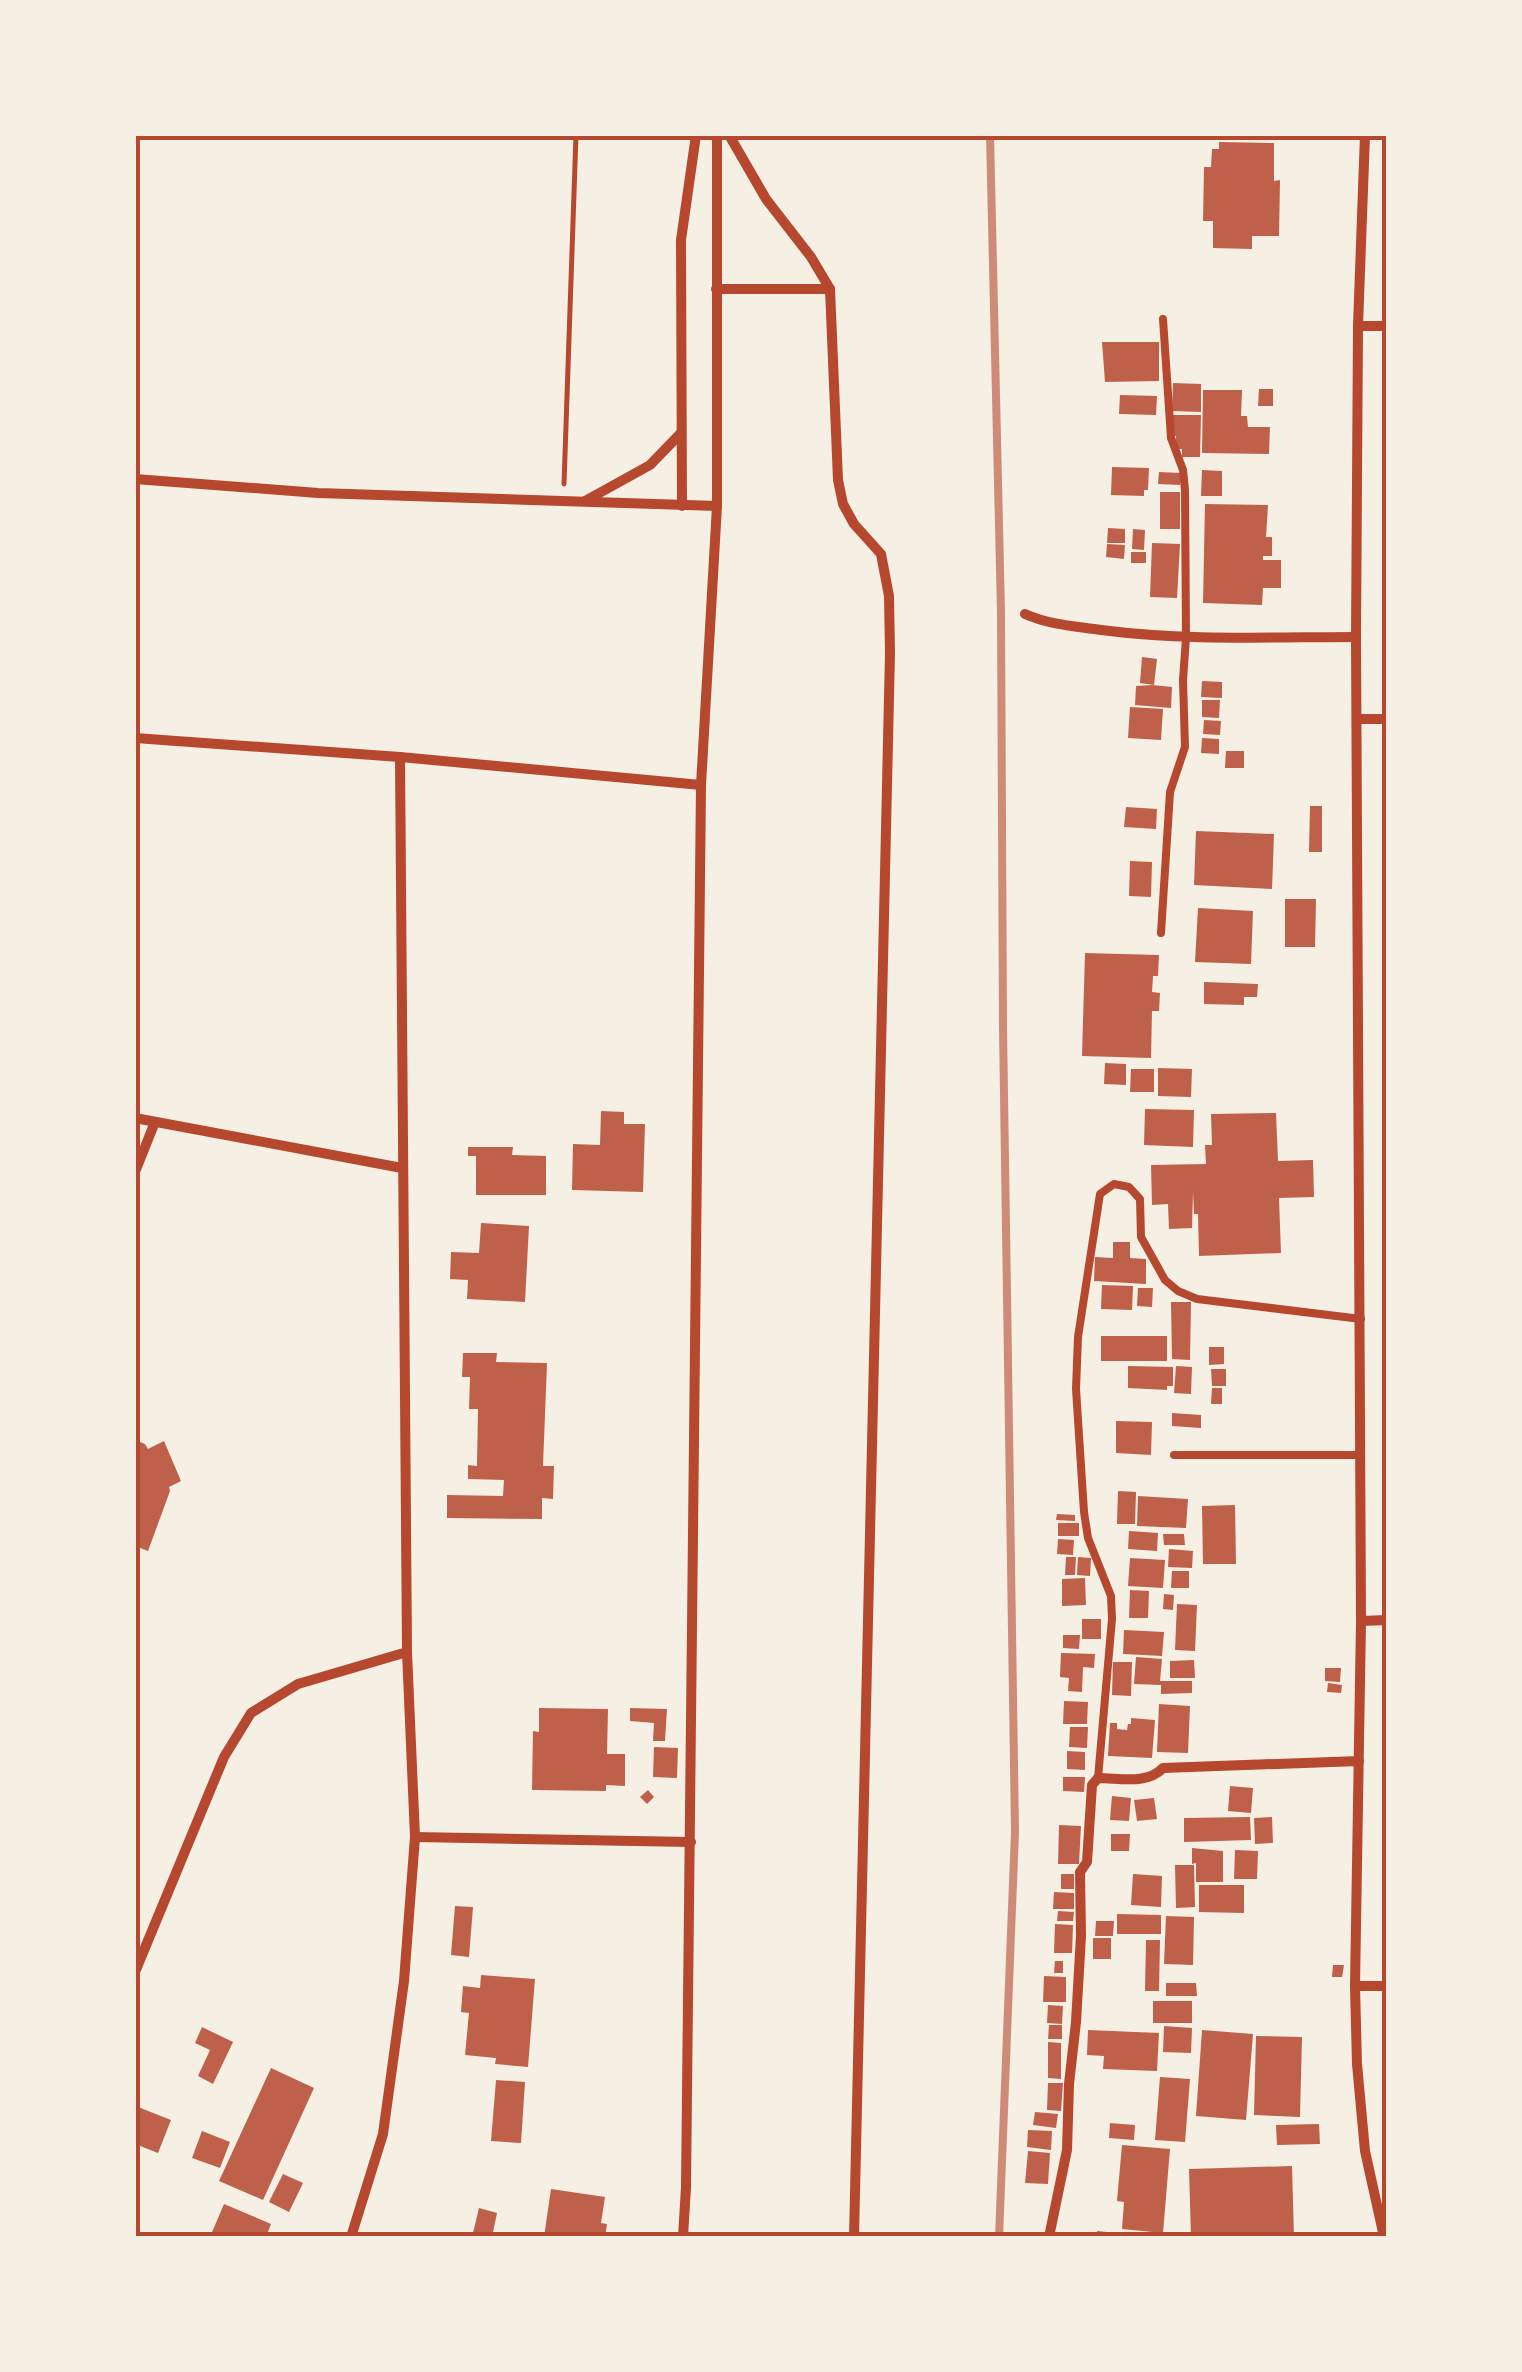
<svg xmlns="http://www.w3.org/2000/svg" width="1522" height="2372" font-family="'Noto Sans',sans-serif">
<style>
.building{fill:#bf614a}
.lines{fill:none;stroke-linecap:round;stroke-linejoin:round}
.path{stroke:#b5482f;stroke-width:5}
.service{stroke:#b5482f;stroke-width:8}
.minor{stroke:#b5482f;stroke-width:10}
.rail{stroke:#cf8b77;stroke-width:8}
.neatline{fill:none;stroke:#b5482f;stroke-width:4}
</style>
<rect width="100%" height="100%" fill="#f6efe4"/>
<g class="building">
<polygon points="1219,142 1274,143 1274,181 1280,180 1279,236 1252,236 1252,249 1213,248 1213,221 1203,221 1204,167 1211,167 1212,149 1219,149"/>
<polygon points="1102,342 1159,342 1159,381 1105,382"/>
<polygon points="1173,383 1201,384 1201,412 1172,411"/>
<polygon points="1259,389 1273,389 1273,406 1258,406"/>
<polygon points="1203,390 1242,390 1241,416 1247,416 1248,427 1270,427 1269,454 1202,453"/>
<polygon points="1120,395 1157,396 1156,415 1119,414"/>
<polygon points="1172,415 1201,415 1200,457 1182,457 1182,449 1176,449 1176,436 1172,436"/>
<polygon points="1112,467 1149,468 1148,490 1144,490 1144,496 1111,495"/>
<polygon points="1202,470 1222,471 1222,496 1201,496"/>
<polygon points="1159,472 1181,473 1180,485 1158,484"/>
<rect x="1160" y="492" width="20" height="37"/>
<polygon points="1205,504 1268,505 1266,537 1272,537 1272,556 1263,556 1263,560 1281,560 1281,588 1263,588 1262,605 1203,603"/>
<polygon points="1108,528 1125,529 1125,543 1107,543"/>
<polygon points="1133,529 1145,530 1144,550 1132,549"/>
<polygon points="1152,543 1180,544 1177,598 1150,597"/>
<polygon points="1107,544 1125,545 1124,559 1106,557"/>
<rect x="1131" y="552" width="15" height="11"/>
<polygon points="1142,657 1157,659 1154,685 1140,683"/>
<polygon points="1202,681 1222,682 1222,698 1201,697"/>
<polygon points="1152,685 1172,687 1171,708 1135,705 1136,686"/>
<polygon points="1202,700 1220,700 1219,718 1202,717"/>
<polygon points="1130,707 1163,709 1161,740 1128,738"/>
<polygon points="1204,720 1221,721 1220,735 1203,734"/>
<polygon points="1202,738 1219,739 1219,754 1201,753"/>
<polygon points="1226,751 1244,751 1244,768 1225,768"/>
<polygon points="1310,806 1322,806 1322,852 1309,852"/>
<polygon points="1126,807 1157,809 1156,829 1124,827"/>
<polygon points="1196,831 1274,834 1272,889 1194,885"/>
<polygon points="1130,861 1152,862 1151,897 1129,896"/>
<polygon points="1285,899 1316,899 1315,947 1285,947"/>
<polygon points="1198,908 1253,911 1251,964 1195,962"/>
<polygon points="1085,953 1159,955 1158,976 1153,976 1152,992 1160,993 1159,1011 1152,1011 1151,1058 1082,1056"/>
<polygon points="1204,982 1258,984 1257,997 1244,997 1244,1005 1204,1004"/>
<polygon points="1105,1063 1126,1064 1126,1085 1104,1084"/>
<polygon points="1158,1068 1192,1069 1191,1097 1158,1096"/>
<polygon points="1131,1069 1154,1069 1154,1092 1130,1092"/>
<polygon points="1145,1109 1194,1110 1193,1147 1144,1145"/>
<polygon points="601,1111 624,1112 624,1124 645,1124 643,1192 572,1190 573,1144 600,1145"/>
<polygon points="1276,1113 1278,1161 1313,1160 1314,1197 1279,1198 1281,1253 1199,1256 1198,1214 1194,1214 1193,1192 1192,1228 1169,1229 1168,1204 1152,1205 1151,1165 1206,1164 1205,1145 1212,1145 1211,1114"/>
<polygon points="468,1147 513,1147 512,1155 546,1156 546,1195 476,1195 476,1156 468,1156"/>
<polygon points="481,1223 529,1226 525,1302 467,1299 468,1280 450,1279 451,1252 479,1253"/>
<polygon points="1113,1242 1130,1242 1130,1258 1146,1259 1146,1284 1094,1281 1095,1257 1113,1258"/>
<polygon points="1102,1285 1133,1286 1132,1310 1101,1309"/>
<polygon points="1138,1288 1153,1288 1152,1307 1137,1306"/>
<polygon points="1171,1302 1191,1302 1190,1360 1172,1359"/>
<rect x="1101" y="1336" width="66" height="25"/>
<polygon points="1209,1347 1224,1347 1224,1364 1209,1365"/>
<polygon points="463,1353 497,1353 496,1362 547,1363 543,1466 554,1466 553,1499 542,1498 542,1519 447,1518 447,1495 503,1496 504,1480 468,1479 468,1465 477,1466 478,1409 469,1409 470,1377 462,1377"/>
<polygon points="1128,1366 1173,1367 1173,1386 1167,1386 1167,1390 1128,1388"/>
<polygon points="1176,1366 1192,1367 1191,1394 1174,1393"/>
<polygon points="1211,1369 1226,1369 1226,1386 1212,1386"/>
<polygon points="1212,1388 1222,1388 1222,1404 1211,1404"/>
<polygon points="1172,1413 1201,1415 1201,1428 1172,1426"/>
<polygon points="1116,1421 1152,1422 1151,1455 1116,1453"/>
<polygon points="135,1440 145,1444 148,1449 164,1441 181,1481 169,1487 170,1491 148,1551 135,1546"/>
<polygon points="1118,1491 1136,1492 1135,1524 1117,1524"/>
<polygon points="1138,1496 1188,1499 1186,1528 1137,1526"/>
<polygon points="1235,1505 1236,1564 1203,1564 1202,1506"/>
<polygon points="1057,1514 1075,1515 1075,1521 1056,1520"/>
<rect x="1058" y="1523" width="21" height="13"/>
<polygon points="1129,1531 1158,1533 1157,1551 1128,1549"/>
<polygon points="1163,1534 1184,1534 1185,1545 1164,1545"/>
<polygon points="1058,1539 1074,1540 1073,1555 1057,1554"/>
<polygon points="1169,1549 1193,1551 1192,1568 1168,1567"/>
<polygon points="1066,1557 1076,1557 1075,1575 1065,1575"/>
<polygon points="1078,1557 1091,1558 1090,1576 1077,1575"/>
<polygon points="1130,1558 1165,1560 1163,1588 1128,1586"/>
<polygon points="1172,1571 1189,1571 1189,1588 1171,1588"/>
<polygon points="1085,1578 1086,1605 1062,1606 1062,1579"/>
<polygon points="1130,1590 1149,1591 1148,1618 1129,1618"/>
<polygon points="1164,1594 1174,1595 1173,1610 1163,1609"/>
<polygon points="1177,1604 1197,1605 1195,1651 1175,1650"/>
<rect x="1082" y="1619" width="19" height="20"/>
<polygon points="1124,1630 1164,1632 1162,1656 1123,1654"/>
<polygon points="1063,1635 1080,1635 1079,1649 1063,1648"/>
<polygon points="1061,1653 1095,1654 1094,1668 1083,1667 1082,1692 1068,1691 1069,1678 1060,1677"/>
<polygon points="1136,1657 1162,1659 1160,1681 1192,1681 1192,1693 1161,1694 1161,1685 1134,1684"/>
<polygon points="1194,1660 1195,1678 1170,1678 1170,1661"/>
<polygon points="1113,1662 1132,1662 1131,1696 1112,1695"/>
<polygon points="1325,1668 1341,1668 1340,1682 1325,1681"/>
<polygon points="1328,1683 1342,1685 1341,1693 1327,1692"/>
<polygon points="1064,1701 1088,1702 1087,1724 1063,1724"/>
<polygon points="1159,1704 1190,1706 1188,1753 1157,1752"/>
<polygon points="539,1708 608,1709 607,1754 625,1754 625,1786 606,1785 606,1791 532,1790 533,1731 539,1732"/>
<polygon points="630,1708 667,1709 665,1741 653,1741 654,1723 630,1721"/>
<polygon points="1131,1718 1155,1720 1152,1758 1108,1756 1110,1723 1117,1723 1117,1729 1127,1730 1128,1724 1131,1724"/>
<polygon points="1070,1727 1088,1727 1087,1748 1069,1747"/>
<polygon points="654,1747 678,1748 677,1778 653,1777"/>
<polygon points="1067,1751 1085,1752 1085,1770 1067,1769"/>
<polygon points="1063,1777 1085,1777 1084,1792 1063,1791"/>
<polygon points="1230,1786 1253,1788 1251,1813 1228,1811"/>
<polygon points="648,1790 654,1797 647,1804 640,1797"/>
<polygon points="1112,1796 1131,1798 1129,1821 1110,1820"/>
<polygon points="1154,1798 1157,1819 1137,1821 1134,1800"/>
<polygon points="1250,1817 1251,1840 1184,1842 1184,1818"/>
<polygon points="1272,1817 1273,1843 1255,1844 1254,1818"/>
<polygon points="1059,1825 1081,1826 1079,1864 1058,1864"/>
<polygon points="1111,1834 1130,1834 1129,1851 1111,1851"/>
<polygon points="1192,1848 1223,1851 1223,1882 1196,1882 1196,1863 1192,1864"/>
<polygon points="1235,1850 1258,1851 1257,1879 1234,1879"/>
<polygon points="1175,1865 1194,1865 1195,1907 1176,1908"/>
<rect x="1061" y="1874" width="13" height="15"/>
<polygon points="1133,1874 1162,1876 1161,1907 1131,1905"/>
<polygon points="1199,1885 1244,1885 1244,1913 1199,1912"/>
<polygon points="1054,1892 1074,1893 1074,1909 1053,1909"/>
<polygon points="455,1906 473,1907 469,1957 451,1955"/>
<polygon points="1058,1911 1074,1912 1073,1921 1057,1921"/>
<polygon points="1117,1914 1161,1915 1161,1934 1117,1934"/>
<polygon points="1166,1916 1194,1917 1193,1965 1164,1964"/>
<polygon points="1096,1921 1114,1921 1113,1936 1095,1936"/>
<polygon points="1055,1924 1073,1925 1072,1953 1054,1953"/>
<rect x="1093" y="1938" width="18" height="21"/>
<polygon points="1146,1940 1160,1940 1159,1991 1145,1991"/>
<polygon points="1055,1961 1063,1961 1063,1973 1054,1973"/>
<polygon points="1333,1965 1344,1965 1342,1977 1332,1977"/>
<polygon points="481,1975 535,1979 528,2067 495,2064 496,2058 465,2055 469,2013 461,2012 463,1986 480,1988"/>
<polygon points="1044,1976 1066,1977 1066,2002 1043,2002"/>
<polygon points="1166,1983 1196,1983 1197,1996 1166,1996"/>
<rect x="1153" y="2001" width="39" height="22"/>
<polygon points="1048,2005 1063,2006 1062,2024 1047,2023"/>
<polygon points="1049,2025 1062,2025 1062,2039 1048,2039"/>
<polygon points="1164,2026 1192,2028 1191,2053 1163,2052"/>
<polygon points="202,2027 233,2042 213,2084 198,2076 210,2050 195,2043"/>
<polygon points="1088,2030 1159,2033 1157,2071 1103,2069 1104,2056 1087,2055"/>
<polygon points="1202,2030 1253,2034 1246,2120 1196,2116"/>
<polygon points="1256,2036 1302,2037 1300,2117 1254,2115"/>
<polygon points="1048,2042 1061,2043 1061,2079 1048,2078"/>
<polygon points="271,2068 314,2088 263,2200 219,2181"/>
<polygon points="1160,2077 1190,2079 1185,2142 1155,2140"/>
<polygon points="496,2080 525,2082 521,2143 491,2141"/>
<polygon points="1048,2083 1063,2083 1061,2111 1047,2110"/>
<polygon points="138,2107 171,2120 158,2153 135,2144 135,2116"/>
<polygon points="1035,2112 1058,2114 1056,2128 1033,2125"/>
<polygon points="1110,2123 1135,2125 1134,2140 1109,2138"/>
<polygon points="1319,2124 1320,2144 1277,2145 1276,2125"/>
<polygon points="1028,2130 1052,2131 1051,2150 1027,2147"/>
<polygon points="202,2131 230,2142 220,2168 192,2158"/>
<polygon points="1122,2145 1170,2149 1163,2233 1122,2229 1124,2202 1117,2201"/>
<polygon points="1028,2151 1050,2153 1048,2184 1025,2183"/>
<polygon points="1292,2166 1294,2237 1191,2237 1189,2169"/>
<polygon points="283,2174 303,2183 289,2212 269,2202"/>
<polygon points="551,2189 605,2197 601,2223 607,2224 605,2237 544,2237"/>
<polygon points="224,2204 271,2224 266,2237 210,2237"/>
<polygon points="479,2208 497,2213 492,2237 472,2237"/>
<polygon points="1097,2231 1116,2233 1116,2237 1097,2237"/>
</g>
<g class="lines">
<polyline class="path" points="564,484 576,135"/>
<g class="service">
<polyline points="1161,933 1170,792 1185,747 1183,680 1186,638 1185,490 1183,470 1171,438 1163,319"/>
<polyline points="1174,1455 1360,1455"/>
<polyline points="1098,1778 1112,1619 1111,1596 1088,1538 1084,1512 1076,1389 1078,1337 1100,1194 1114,1184 1129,1187 1140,1199 1141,1237 1165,1280 1178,1291 1197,1299 1361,1319"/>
</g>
<g class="minor">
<polyline points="729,135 766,199 811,257 830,289 838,480 843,504 854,524 881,554 889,596 890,653 854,2237"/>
<polyline points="1365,135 1358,326 1356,637 1361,1621 1355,1986 1357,2064 1365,2151 1384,2237"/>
<polyline points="716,289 830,289"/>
<polyline points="1358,326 1387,326"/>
<polyline points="135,479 318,493 717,506"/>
<polyline points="585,501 650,465 681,433"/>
<polyline points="682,506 681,240 696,135"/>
<path d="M1025,614c25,11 49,12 76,16 85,11 170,7 255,7"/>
<polyline points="1357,719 1387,719"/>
<polyline points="135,738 400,757 701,785"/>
<polyline points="135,1118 402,1168"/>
<polyline points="135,1172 155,1122"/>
<polyline points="1361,1621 1387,1620"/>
<polyline points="415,1837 691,1842"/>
<polyline points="135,1972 224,1757 251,1713 298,1684 407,1652"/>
<polyline points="1355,1986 1387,1986"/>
<polyline points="351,2237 383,2134 404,1981 415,1837 407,1652 400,757"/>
<polyline points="683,2237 686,2187 701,785 717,506 717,135"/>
<path d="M1049,2237l18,-87 2,-66 7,-62 5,-86 -1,-64 7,-10 5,-77 6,-7c22,0 49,7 65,-10l196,-7"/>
</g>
<polyline class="rail" points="990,135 1001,612 1003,1027 1015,1832 999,2237"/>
</g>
<rect width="1522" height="2372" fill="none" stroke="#f6efe4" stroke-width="275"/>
<rect x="138" y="138" width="1246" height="2096" class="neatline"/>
</svg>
